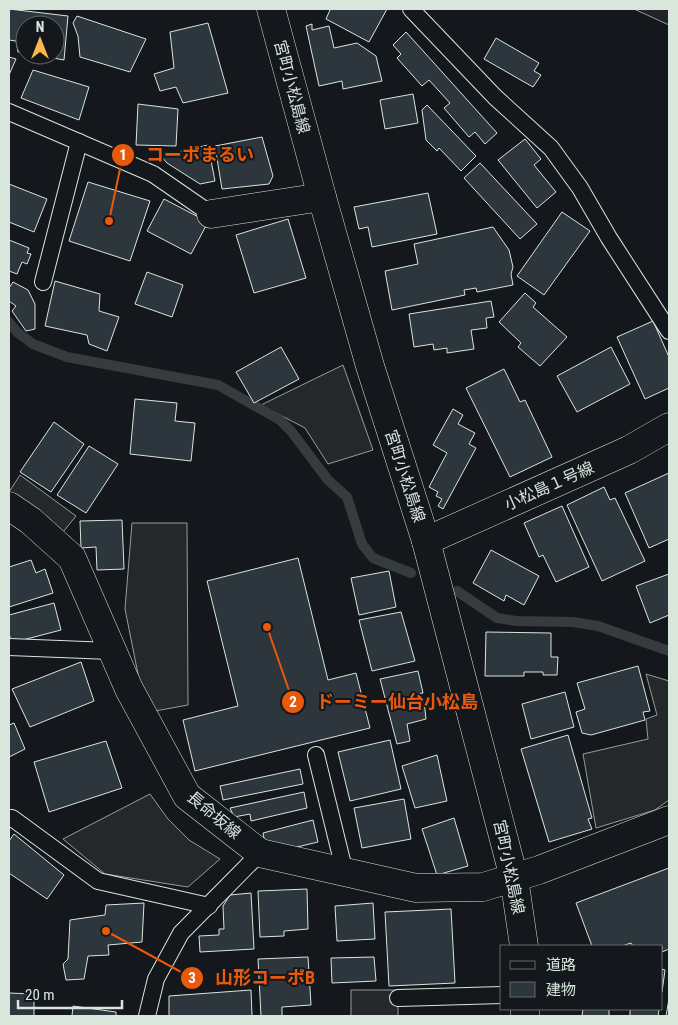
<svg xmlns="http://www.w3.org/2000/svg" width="678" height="1025" font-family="'Roboto Condensed','Noto Sans JP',sans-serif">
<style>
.green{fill:#202428;stroke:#939e99}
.parking{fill:#24282b;stroke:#939e99}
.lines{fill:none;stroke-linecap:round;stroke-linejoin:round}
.stream{stroke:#363b3e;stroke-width:10}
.building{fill:#2c363c;stroke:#d8e6dc}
.lane-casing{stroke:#d8e6dc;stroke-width:18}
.street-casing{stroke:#d8e6dc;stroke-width:29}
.secondary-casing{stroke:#d8e6dc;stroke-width:29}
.lane{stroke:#14181c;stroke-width:16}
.street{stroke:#14181c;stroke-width:28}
.secondary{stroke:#14181c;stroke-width:28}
.labels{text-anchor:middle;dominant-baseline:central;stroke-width:4;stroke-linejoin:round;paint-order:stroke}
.street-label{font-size:16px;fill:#d8e6dc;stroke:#14181c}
.leader{fill:none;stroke:#e8590c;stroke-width:2}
.callout-dot{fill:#e8590c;stroke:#14181c;stroke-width:2}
.mark-label{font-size:15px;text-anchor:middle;font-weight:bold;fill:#fff}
.callout-label{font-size:18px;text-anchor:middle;font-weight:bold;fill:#e8590c;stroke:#14181c;stroke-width:4;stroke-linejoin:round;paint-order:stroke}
</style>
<rect width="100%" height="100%" fill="#14181c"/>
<polygon class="green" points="634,9 669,9 669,25"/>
<g class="parking">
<polygon points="343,365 373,450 328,464 305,428 261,405"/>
<polygon points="20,475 76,516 63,532 9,492"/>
<polygon points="132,523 187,523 188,705 155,711 141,689 125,609"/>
<polygon points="646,674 669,681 669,800 655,810 596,828 583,754 648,739 646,719 657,715"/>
<polygon points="150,794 168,819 189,840 220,859 188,887 105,874 63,839"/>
<rect x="351" y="990" width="47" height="26"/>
</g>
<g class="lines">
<g class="stream">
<polyline points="9,322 17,332 33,344 67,357 218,385 280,420 291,431 328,480 347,497 362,544 373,558 411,573"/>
<polyline points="457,591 497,618 516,621 573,622 598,626 669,651"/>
</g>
</g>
<g class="building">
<polygon points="9,9 68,16 64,60 37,55 55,55 55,25 25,25 25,53 18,52 16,41 9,40"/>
<polygon points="327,9 387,9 369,42 326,19 330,10"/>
<polygon points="77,16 146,39 130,72 80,57 78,36 73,23"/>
<polygon points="208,23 228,93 183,103 176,87 160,91 154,74 174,68 170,32"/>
<polygon points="312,24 312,30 329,26 334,48 357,43 376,56 382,81 343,89 342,81 319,86 306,26"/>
<polygon points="406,32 497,133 485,144 475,132 469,137 444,108 450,103 429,80 422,86 397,58 401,54 393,45"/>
<polygon points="496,38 539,63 534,71 541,75 533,87 484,59"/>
<polygon points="9,57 16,59 9,75"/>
<polygon points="33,70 89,87 79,120 21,98"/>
<polygon points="413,94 418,123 385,129 380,100"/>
<polygon points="138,104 178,109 176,146 136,145"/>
<polygon points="427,105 476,156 461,171 439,148 437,151 426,140 422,110"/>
<polygon points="262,137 273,176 269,184 222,189 215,146"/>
<polygon points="525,139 541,159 534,165 556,192 537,208 498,160"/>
<polygon points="208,145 215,181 200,184 167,163 161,156"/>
<polygon points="480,163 537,224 520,239 464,178"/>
<polygon points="88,182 150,201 130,261 69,241"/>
<polygon points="9,184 47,199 34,232 9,222"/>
<polygon points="428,193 437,234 372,247 368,227 359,229 354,207"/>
<polygon points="164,199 208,222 191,254 147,231"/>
<polygon points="562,212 590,231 544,295 517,276"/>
<polygon points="288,219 306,278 254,293 236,235"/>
<polygon points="493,227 509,250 513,267 511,274 513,285 477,292 476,288 464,290 465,295 392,310 385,271 418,264 414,244"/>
<polygon points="9,240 29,248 27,253 31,254 27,264 22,262 17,274 9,271"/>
<polygon points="147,272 183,285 172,317 135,304"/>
<polygon points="55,281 100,294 99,311 119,317 107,351 89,344 87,335 45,326"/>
<polygon points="13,282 28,290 35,304 35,329 26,331 12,311 16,306 9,301 9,288"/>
<polygon points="525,293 536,303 533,307 567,337 540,366 518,347 521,343 499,322"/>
<polygon points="491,301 494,317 486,318 487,328 471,330 474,349 447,353 447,348 434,350 433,344 414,347 409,314"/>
<polygon points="653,321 669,357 669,388 645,399 617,337"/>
<polygon points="281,347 299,379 254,403 236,372"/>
<polygon points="611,347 630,384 577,412 557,376"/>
<polygon points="504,369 520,402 525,400 552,457 510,477 466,388"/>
<polygon points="135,399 177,403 175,421 195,423 191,461 130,454"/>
<polygon points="453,409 463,415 458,424 475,433 469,444 476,448 443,509 438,506 442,499 436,496 438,492 429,487 447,453 433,445"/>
<polygon points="54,422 84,444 51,492 20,472"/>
<polygon points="89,446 118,464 86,513 57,495"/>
<polygon points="669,473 669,539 649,548 625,493"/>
<polygon points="604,487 610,500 615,498 645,561 602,581 567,505"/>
<polygon points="562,506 589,567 556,582 543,555 539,557 524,523"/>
<polygon points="122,520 124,569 97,570 96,547 81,548 80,521"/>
<polygon points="491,550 539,576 524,605 506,595 504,601 473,583"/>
<polygon points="298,558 328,680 356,673 370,728 195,771 183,720 238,706 207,581"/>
<polygon points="31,560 36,573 45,569 53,593 9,607 9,567"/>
<polygon points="389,571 396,607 359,615 351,578"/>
<polygon points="669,574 669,615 650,623 636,586"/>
<polygon points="54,603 61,630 11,643 9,632 9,615"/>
<polygon points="401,612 415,661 372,671 359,620"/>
<polygon points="486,632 551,633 551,657 558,657 557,675 543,675 543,672 524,672 524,676 485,676"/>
<polygon points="81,662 94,701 30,727 12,689"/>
<polygon points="638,666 650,711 643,712 645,720 591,735 582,733 576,712 585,709 577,683"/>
<polygon points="418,671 423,693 416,694 418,701 424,701 426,719 407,724 410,741 397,744 380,679"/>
<polygon points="565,692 574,727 531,739 522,704"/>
<polygon points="14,723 25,749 9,757 9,725"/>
<polygon points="568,735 592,818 588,819 592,829 549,842 521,749"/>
<polygon points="390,740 401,789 350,801 338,752"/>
<polygon points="106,741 122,788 49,812 34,762"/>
<polygon points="437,755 447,801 415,808 402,766"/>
<polygon points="300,769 303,784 223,800 220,786"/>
<polygon points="304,792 307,808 251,821 250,814 234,817 230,808"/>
<polygon points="404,799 411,839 362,848 354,808"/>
<polygon points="454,818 468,866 437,875 422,829"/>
<polygon points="313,820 318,842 297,847 265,843 263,833"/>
<polygon points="14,834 64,875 47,899 9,873 9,841"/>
<polygon points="669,868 669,949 662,952 662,946 633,946 631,943 622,946 592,946 576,903"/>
<polygon points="307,889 308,929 284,931 284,936 260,937 258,891"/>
<polygon points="251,893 254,949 200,952 199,936 219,935 219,929 224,929 223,906 230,895"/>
<polygon points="144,903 142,942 108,945 109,955 88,956 84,979 66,980 63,964 68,959 70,920 105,915 106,905"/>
<polygon points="373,903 375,939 337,941 335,906"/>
<polygon points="451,909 455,983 389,986 385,912"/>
<polygon points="308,957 311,1005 282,1007 282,1016 261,1016 258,959"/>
<polygon points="374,957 376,981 332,983 331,958"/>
<polygon points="662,969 665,970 662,992"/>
<polygon points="251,990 252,1016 169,1016 169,996"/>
<polygon points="9,993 34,994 34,1016 9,1016"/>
<polygon points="669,999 669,1016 666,1016"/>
<polygon points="73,1006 116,1012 116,1016 72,1016"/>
<polygon points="583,1009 609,1009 609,1016 582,1016"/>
<polygon points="630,1009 659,1009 658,1016 630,1016"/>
</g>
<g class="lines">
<g class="lane-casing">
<g id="lane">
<polyline points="411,9 495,97 551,148 580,188 609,238 669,331"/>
<polyline points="9,112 153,174 211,214"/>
<polyline points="43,282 79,142"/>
<polyline points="9,647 111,651"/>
<polyline points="316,755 345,873"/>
<polyline points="12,818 98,881 209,906"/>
<polyline points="398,998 502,995"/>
<polyline points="147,1016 156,979 181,933 260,853"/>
</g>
</g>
<g class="street-casing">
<g id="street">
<polyline points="211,214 322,197"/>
<polyline points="9,506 31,521 72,558 129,689 187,796 260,853 416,888 483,887 539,870 669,820"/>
</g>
</g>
<g class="secondary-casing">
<g id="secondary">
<polyline points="271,9 322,197 370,366 426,541 514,878 524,946"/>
<polyline points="426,541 629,450 669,427"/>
<polyline points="525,1016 525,1009"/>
</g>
</g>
<use href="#lane" class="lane"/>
<use href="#street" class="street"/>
<use href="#secondary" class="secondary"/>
</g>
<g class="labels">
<g class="street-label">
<text transform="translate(292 87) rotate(75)">宮町小松島線</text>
<text transform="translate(405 476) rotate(72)">宮町小松島線</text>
<text transform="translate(549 486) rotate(-24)">小松島１号線</text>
<text transform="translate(214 815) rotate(40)">長命坂線</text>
<text transform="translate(509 867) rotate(78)">宮町小松島線</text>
</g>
</g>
<path class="leader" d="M109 221L123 155M267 627L293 702M106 931L192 978"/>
<g class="callout-dot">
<circle cx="109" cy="221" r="5"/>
<circle cx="267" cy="627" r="5"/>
<circle cx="106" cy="931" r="5"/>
<circle cx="123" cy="155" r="12"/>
<circle cx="293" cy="702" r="12"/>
<circle cx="192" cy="978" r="12"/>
</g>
<g class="mark-label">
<text x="123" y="160">1</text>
<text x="293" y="707">2</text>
<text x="192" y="983">3</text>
</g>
<g class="callout-label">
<text x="200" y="161">コーポまるい</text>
<text x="397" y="708">ドーミー仙台小松島</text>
<text x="265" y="984">山形コーポB</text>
</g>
<rect width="678" height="1025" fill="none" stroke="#d8e6dc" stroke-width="20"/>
<rect x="500" y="945" width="162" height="65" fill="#14181c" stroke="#626a69"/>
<rect x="510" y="961" width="25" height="8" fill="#14181c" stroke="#626a69"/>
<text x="546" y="970" font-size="15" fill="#d8e6dc">道路</text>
<rect x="510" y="982" width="25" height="15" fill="#2c363c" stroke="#626a69"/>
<text x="546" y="995" font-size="15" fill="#d8e6dc">建物</text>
<g transform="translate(40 40)"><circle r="24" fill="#14181c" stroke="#626a69"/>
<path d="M0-4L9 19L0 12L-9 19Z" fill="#ffb74d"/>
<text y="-8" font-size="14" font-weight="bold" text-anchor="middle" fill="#d8e6dc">N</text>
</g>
<path d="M18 1000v8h104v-8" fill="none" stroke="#d8e6dc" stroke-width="2.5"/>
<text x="25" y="1000" font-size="15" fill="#d8e6dc" stroke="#14181c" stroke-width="4" paint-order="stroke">20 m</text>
</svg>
